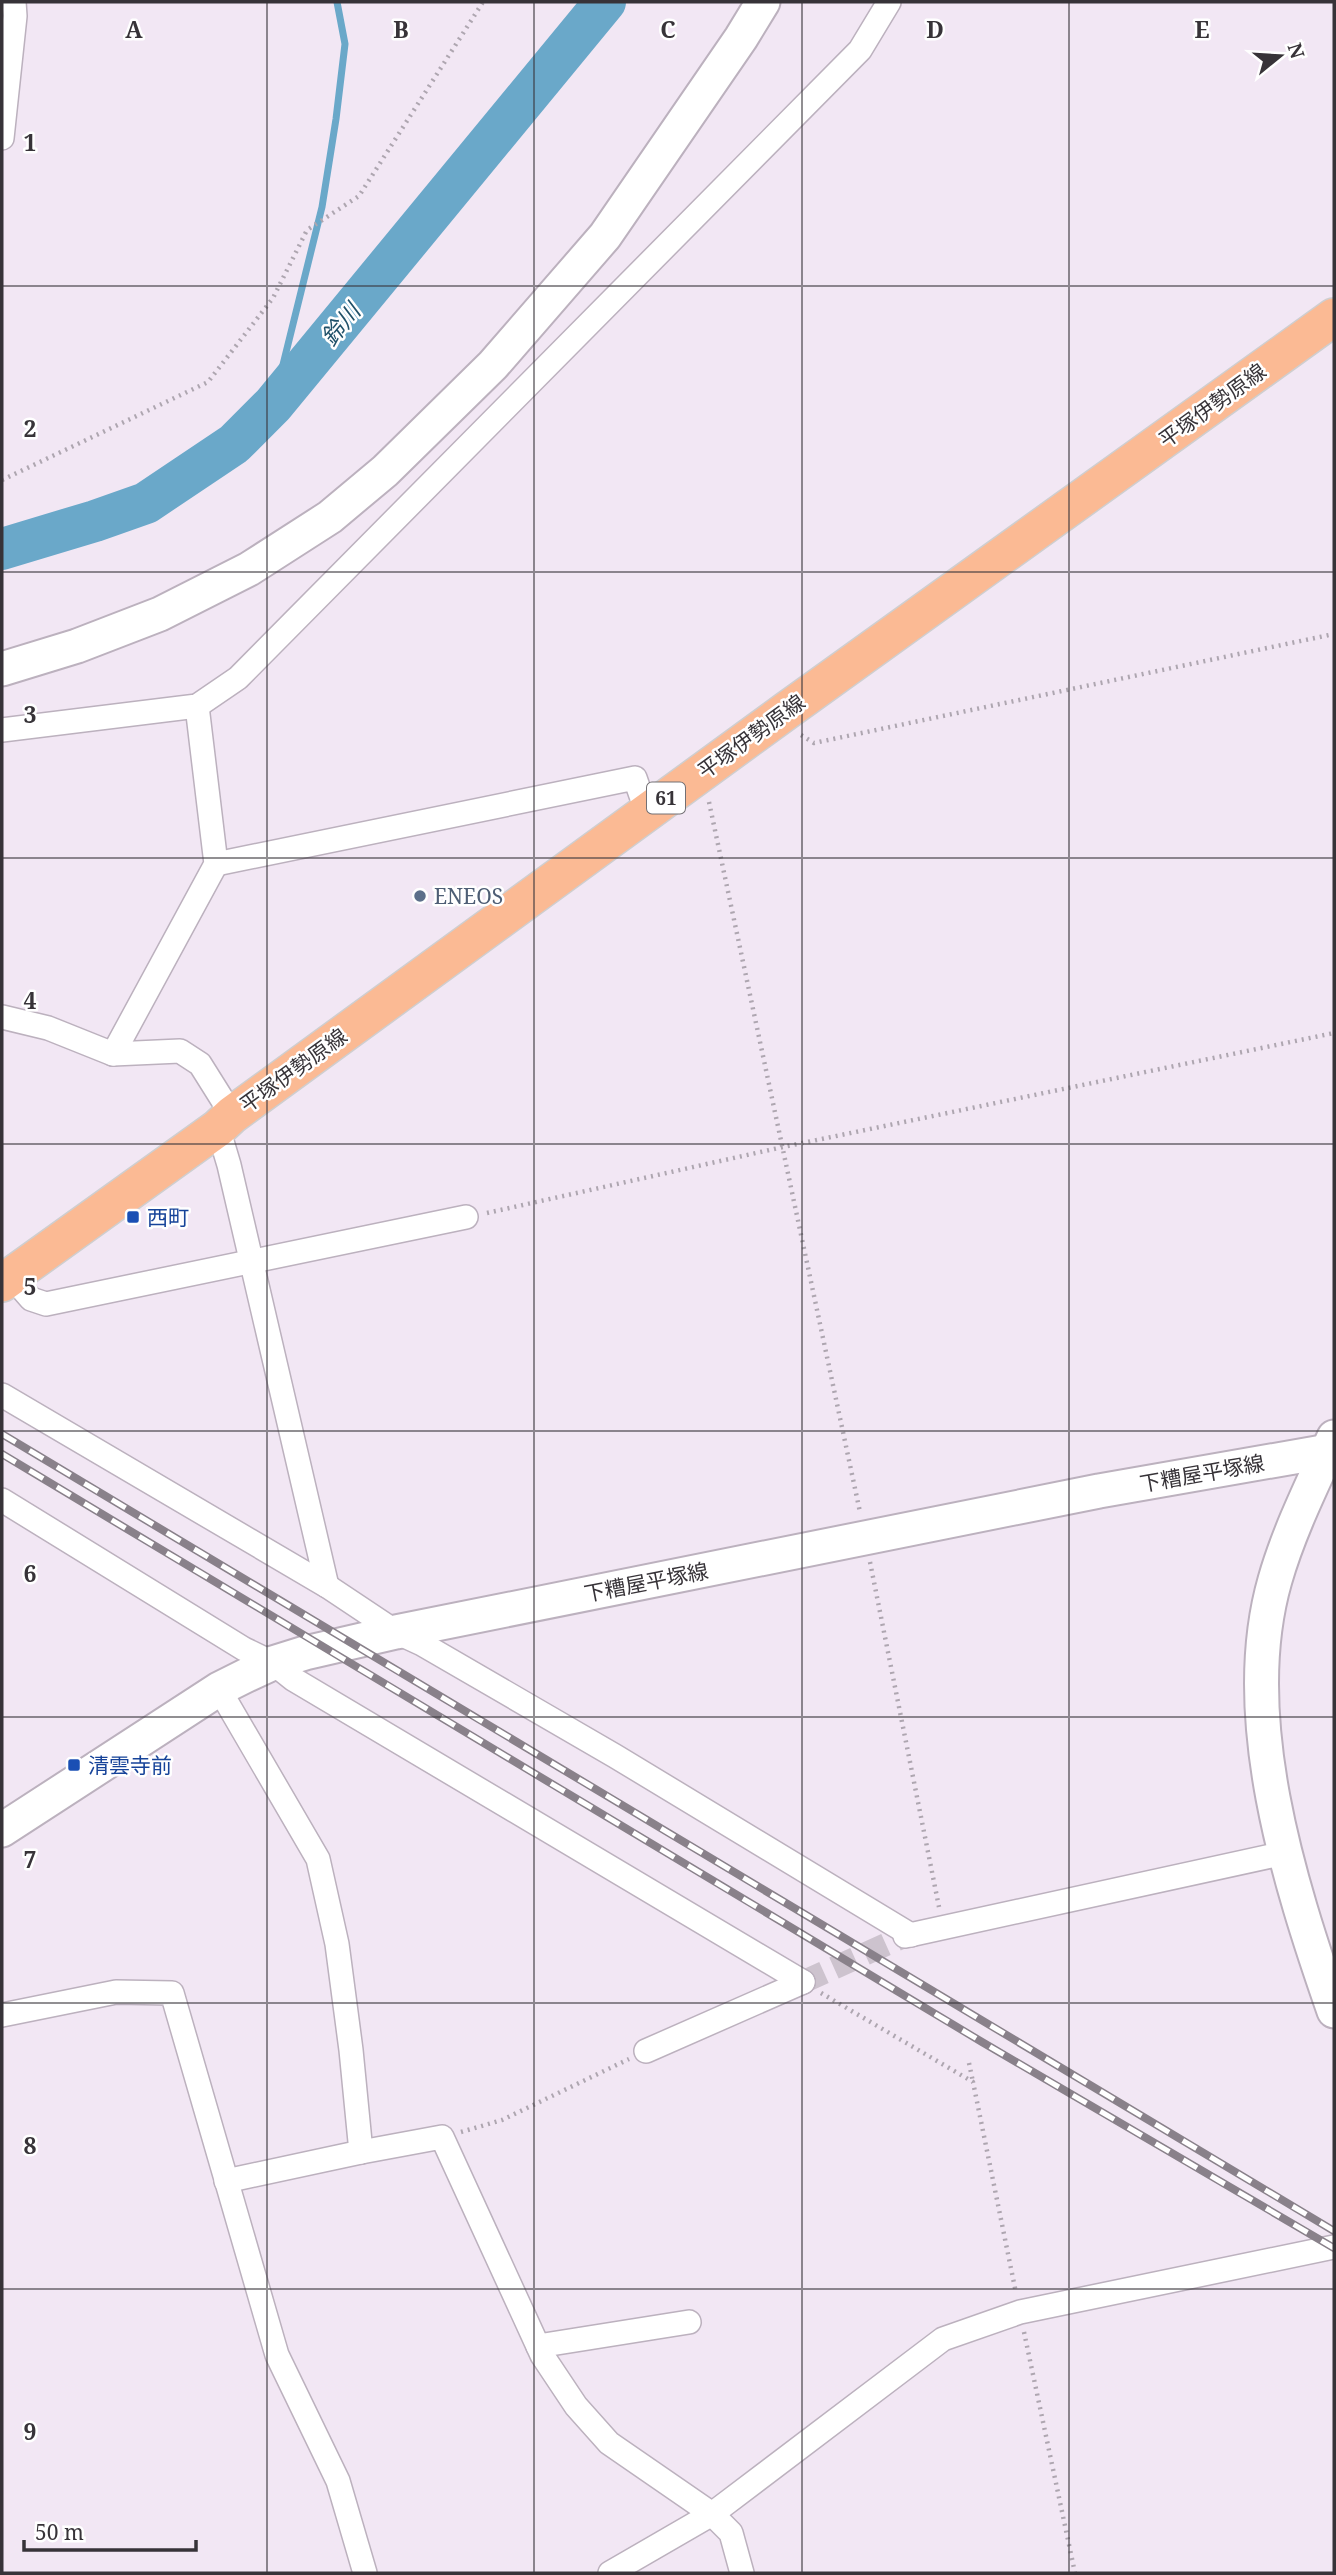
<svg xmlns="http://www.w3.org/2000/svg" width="1336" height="2575" font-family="'Noto Serif','Noto Sans JP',serif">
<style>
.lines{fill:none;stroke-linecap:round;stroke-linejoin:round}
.stream{stroke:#6aa8c9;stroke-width:7}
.river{stroke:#6aa8c9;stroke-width:42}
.street-tunnel{stroke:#cdc3ce;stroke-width:23;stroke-dasharray:23 11;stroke-linecap:butt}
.street-casing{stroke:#bcb1be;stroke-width:26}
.secondary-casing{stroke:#bcb1be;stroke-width:37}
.primary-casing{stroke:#cfcecf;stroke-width:40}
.path{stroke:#aea6b0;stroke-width:4.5;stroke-dasharray:2 5;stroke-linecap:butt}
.street{stroke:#fff;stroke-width:23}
.secondary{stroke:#fff;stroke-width:33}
.primary{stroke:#fbba94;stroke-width:37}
.rail-casing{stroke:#89818a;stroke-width:8}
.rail{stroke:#fff;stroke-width:5;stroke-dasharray:16;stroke-linecap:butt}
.grid{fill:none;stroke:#373338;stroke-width:2;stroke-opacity:0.55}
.service-dot{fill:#5c6f8a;stroke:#fff;stroke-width:2.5}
.transit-dot{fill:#1a4fb4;stroke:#fff;stroke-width:2.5}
.labels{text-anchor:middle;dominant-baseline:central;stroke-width:5;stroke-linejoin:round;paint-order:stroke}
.shield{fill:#fff;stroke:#737074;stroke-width:2}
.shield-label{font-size:19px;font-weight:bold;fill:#373338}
.street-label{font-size:21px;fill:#373338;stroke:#fff}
.service-label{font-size:21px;fill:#4e5e75;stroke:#fff;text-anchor:start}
.transit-label{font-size:21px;fill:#164399;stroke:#fff;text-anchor:start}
.water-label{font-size:23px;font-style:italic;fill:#205169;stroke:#fff}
.grid-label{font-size:23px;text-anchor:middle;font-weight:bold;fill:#373338;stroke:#fff;stroke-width:5;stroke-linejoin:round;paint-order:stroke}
</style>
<rect width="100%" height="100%" fill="#f2e7f4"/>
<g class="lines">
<polyline class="stream" points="273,405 322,207 336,119 345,44 337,2"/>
<polyline class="river" points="2,549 95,521 146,503 234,444 273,405 605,2"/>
<polyline class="street-tunnel" points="803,1982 905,1936"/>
<g class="street-casing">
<g id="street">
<polyline points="2,138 15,16 14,2"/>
<polyline points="2,730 197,706 238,678 860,50 889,2"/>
<polyline points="216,864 635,778 647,813"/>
<polyline points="2,1017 48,1028 113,1054 180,1051 200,1064 232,1115"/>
<polyline points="113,1054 216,864 197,706"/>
<polyline points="218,1128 229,1165 327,1586"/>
<polyline points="11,1276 31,1299 46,1304 466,1217"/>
<polyline points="2,1395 327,1586 396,1632 422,1644 615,1756 911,1935"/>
<polyline points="2,1500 244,1649 273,1663 293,1679 803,1982"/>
<polyline points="219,1689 318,1859 337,1944 351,2050 361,2152"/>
<polyline points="905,1936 1285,1853"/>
<polyline points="2,2015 116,1992 172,1993 277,2355 338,2481 365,2573"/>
<polyline points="646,2051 803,1982"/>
<polyline points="226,2181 361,2152 442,2137 542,2355 576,2406 609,2443 712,2514 731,2533 742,2573"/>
<polyline points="538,2346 689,2322"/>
<polyline points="610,2573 712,2514 943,2339 1020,2312 1334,2247"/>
</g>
</g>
<g class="secondary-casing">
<g id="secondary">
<polyline points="2,669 77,646 160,614 249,569 330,517 385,471 493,365 605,236 741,38 763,2"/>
<path d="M1334,1437c-21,46 -45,94 -59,143 -39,135 14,302 59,431"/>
<polyline points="2,1830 219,1689 245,1676 273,1663 305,1653 396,1632 1099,1491 1334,1450"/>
</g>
</g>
<g class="primary-casing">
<polyline id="primary" points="2,1283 218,1128 232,1115 786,711 1334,317"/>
</g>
<g class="path">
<polyline points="2,480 208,382 273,298 307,230 359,196 483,2"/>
<polyline points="801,735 814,743 1334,634"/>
<polyline points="709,802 860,1512"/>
<polyline points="487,1213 783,1147 1334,1033"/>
<polyline points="870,1562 939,1907"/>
<polyline points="821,1993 973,2082 1016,2293"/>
<polyline points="969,2063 973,2082"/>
<polyline points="461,2132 502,2120 629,2059"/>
<polyline points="1024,2332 1075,2573"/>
</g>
<use href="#street" class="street"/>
<use href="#secondary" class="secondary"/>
<use href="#primary" class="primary"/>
<g class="rail-casing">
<g id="rail">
<polyline points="2,1434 1334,2231"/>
<polyline points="2,1454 982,2042 1334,2248"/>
</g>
</g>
<use href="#rail" class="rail"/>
</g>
<path class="grid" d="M267,2v2571M534,2v2571M802,2v2571M1069,2v2571M2,286h1332M2,572h1332M2,858h1332M2,1144h1332M2,1431h1332M2,1717h1332M2,2003h1332M2,2289h1332"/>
<circle class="service-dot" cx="420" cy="896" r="7"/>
<g class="transit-dot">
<rect x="126" y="1210" width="14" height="14" rx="3.5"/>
<rect x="67" y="1758" width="14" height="14" rx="3.5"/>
</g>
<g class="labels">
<rect class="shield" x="647" y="782.5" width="38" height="31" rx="5"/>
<g class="shield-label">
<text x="666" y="798">61</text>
</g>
<g class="street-label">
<text transform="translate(1212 405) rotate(-36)">平塚伊勢原線</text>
<text transform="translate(751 736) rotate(-36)">平塚伊勢原線</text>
<text transform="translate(293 1070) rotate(-36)">平塚伊勢原線</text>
<text transform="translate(1202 1473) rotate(-10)">下糟屋平塚線</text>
<text transform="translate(646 1582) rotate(-11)">下糟屋平塚線</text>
</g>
<g class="service-label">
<text x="434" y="896">ENEOS</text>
</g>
<g class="transit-label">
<text x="147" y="1217">西町</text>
<text x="88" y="1765">清雲寺前</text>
</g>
<g class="water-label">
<text transform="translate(340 324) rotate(-51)">鈴川</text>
</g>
</g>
<g class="grid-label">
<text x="134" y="38">A</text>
<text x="401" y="38">B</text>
<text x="668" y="38">C</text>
<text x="935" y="38">D</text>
<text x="1202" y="38">E</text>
<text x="30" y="151">1</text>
<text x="30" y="437">2</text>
<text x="30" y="723">3</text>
<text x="30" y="1009">4</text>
<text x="30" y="1295">5</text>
<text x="30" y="1582">6</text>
<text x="30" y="1868">7</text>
<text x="30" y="2154">8</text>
<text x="30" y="2440">9</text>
</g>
<rect width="1336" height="2575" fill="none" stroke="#373338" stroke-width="7"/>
<g transform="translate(1280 56) rotate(72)" stroke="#ffffff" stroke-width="5" paint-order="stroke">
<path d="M0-5L12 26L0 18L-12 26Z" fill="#373338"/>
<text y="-10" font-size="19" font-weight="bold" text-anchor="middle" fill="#373338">N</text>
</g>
<path d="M24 2540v10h172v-10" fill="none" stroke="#373338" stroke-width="3.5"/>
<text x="35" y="2540" font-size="21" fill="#373338" stroke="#ffffff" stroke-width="5" paint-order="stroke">50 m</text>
</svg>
